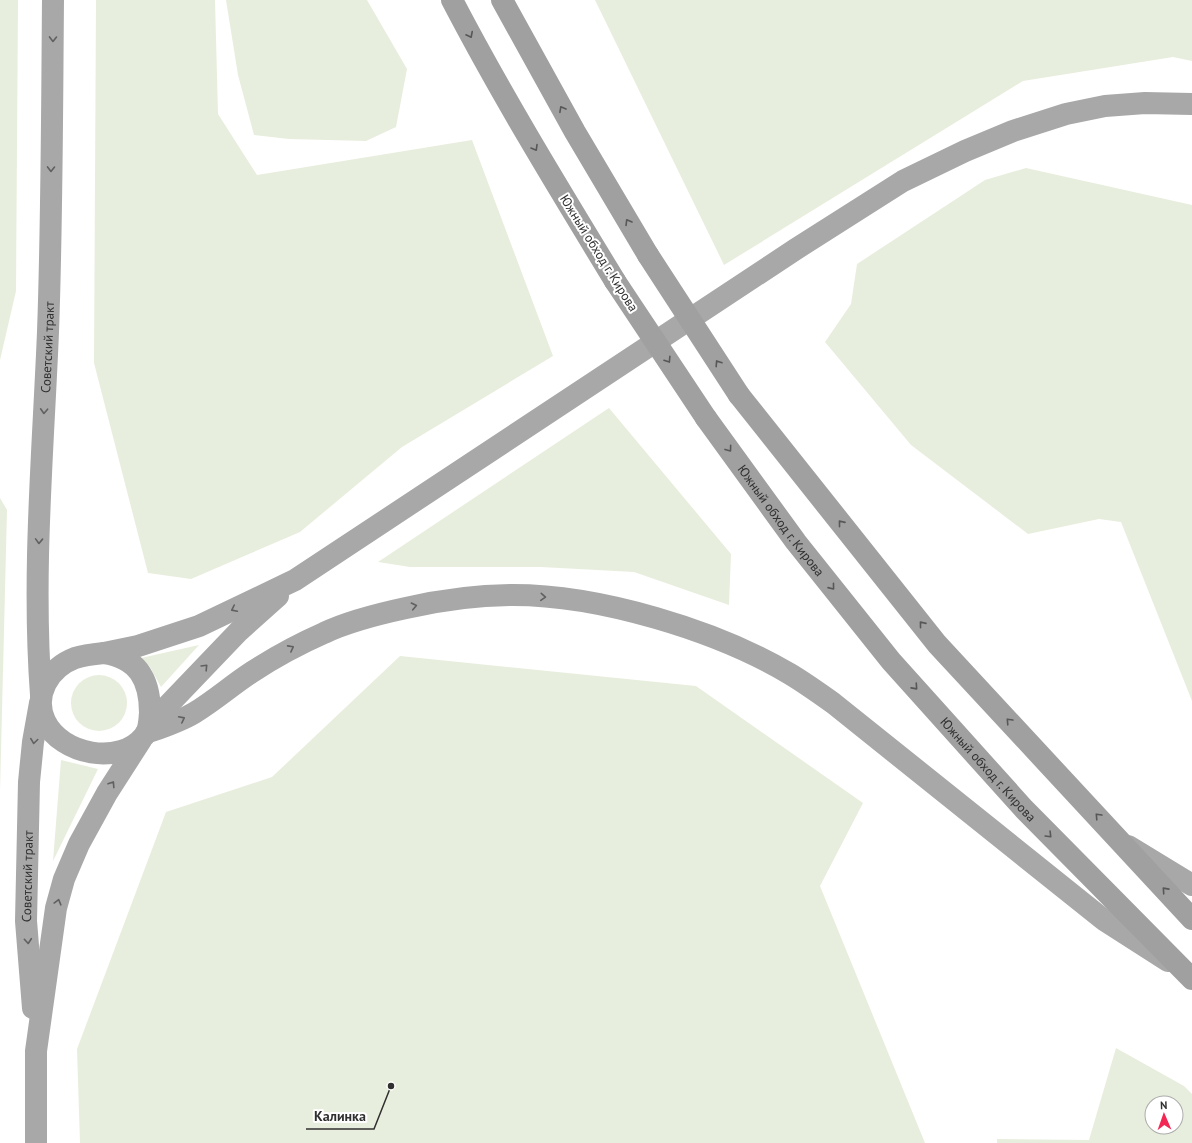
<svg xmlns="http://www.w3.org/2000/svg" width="1192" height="1143" font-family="'PT Sans',sans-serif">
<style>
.green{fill:#e8eedd;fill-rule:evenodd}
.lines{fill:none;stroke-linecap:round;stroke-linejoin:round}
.primary{stroke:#a8a8a8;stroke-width:22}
.trunk{stroke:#a0a0a0;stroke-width:22}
.trunk-bridge{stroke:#a0a0a0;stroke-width:22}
.oneway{stroke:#575757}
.oneway2{stroke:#606060}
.labels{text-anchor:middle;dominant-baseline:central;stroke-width:4;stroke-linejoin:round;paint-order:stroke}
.street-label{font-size:13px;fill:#303030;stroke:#fff}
.leader{fill:none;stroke:#303030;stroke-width:1.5}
.callout-dot{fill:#303030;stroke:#fff;stroke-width:1.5}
.callout-label{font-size:14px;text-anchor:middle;font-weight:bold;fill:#303030;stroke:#fff;stroke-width:4;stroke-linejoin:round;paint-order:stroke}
</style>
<rect width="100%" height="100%" fill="#fff"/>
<g class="green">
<polygon points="0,0 18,0 16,291 0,360"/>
<polygon points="96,0 215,0 218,114 257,175 472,140 553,356 402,447 300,532 191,579 148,573 94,363"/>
<polygon points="226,0 367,0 407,69 396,127 366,141 289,139 254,135 238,75"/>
<polygon points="595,0 1192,0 1192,61 1173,57 1023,81 724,265"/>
<polygon points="1026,168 1192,205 1192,701 1121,522 1099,519 1028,534 911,445 825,342 851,304 857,264 985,180"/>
<polygon points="609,408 731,554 729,605 634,572 541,567 410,567 378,562"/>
<polygon points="0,498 7,510 0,791"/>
<polygon points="199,645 161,687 150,667 141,658"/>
<polygon points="400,656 696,686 863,803 820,886 925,1143 80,1143 77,1049 166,812 272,777"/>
<circle cx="99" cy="703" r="28"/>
<polygon points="61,760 98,769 53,861"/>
<path d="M1116,1048l68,38 8,8v49h-195v-4l92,1zM1152,1103h24v24h-24z"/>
</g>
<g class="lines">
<g class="primary">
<polyline points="104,653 138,646 199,626 295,580 796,249 903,181 965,151 1013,131 1066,114 1105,106 1145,103 1192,104"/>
<path d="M104,653c34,5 46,27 46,60 -1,8 0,16 -6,23 -24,30 -83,19 -99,-15 -12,-26 4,-53 30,-63 9,-3 19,-4 29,-5z"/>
<path id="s1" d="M41,695c-9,-121 2,-242 7,-363 4,-111 4,-222 5,-332"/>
<polyline points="149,725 239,631 278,596"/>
<path d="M146,733c17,-6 33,-11 48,-20 20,-12 38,-28 58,-41 23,-15 47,-28 72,-39 25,-12 54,-19 82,-25 35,-8 70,-13 107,-13 86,0 203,35 277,79 15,9 29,19 43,29l271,217 64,41"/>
<polyline points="1128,846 1192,885"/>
<path id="s2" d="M33,1008l-7,-87 3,-139 4,-40 7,-39"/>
<polyline points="36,1143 36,1051 56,908 64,879 79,844 107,793 141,740"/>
</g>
<g class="trunk">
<path d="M452,0c50,96 107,189 163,281"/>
<polyline points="502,0 575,132 648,255"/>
<polyline points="739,395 937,644 1192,919"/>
<path id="s3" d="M706,418l90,124 95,119 133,148 168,170"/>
</g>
<g class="trunk-bridge">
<polyline points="648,255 739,395"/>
<polyline points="615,281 706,418"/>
</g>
</g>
<defs><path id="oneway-chevron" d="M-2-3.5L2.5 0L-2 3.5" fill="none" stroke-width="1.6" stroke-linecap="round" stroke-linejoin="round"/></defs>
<g class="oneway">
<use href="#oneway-chevron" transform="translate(470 35) rotate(63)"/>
<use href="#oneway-chevron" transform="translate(562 109) rotate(-119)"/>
<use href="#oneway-chevron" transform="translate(535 148) rotate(60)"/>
<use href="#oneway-chevron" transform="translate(628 222) rotate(-121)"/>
<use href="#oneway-chevron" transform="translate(668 360) rotate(57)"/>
<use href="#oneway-chevron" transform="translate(718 363) rotate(-123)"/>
<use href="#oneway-chevron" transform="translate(729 449) rotate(54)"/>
<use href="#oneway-chevron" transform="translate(841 523) rotate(-129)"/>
<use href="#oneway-chevron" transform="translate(832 587) rotate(51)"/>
<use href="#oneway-chevron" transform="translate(922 624) rotate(-129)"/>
<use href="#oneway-chevron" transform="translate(915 687) rotate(48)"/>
<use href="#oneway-chevron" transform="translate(1009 721) rotate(-133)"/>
<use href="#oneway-chevron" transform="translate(1098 816) rotate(-133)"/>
<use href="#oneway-chevron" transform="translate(1049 835) rotate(45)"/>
<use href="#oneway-chevron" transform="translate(1165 890) rotate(-132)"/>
</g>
<g class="oneway2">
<use href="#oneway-chevron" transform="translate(53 39) rotate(91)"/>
<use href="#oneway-chevron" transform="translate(51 169) rotate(91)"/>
<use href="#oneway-chevron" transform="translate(44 411) rotate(93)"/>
<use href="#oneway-chevron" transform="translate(39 541) rotate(92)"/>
<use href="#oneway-chevron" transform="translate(543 597) rotate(4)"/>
<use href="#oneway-chevron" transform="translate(414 606) rotate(-12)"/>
<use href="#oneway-chevron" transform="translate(234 609) rotate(154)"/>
<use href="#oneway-chevron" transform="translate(291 648) rotate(-28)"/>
<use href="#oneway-chevron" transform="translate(205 667) rotate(-46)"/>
<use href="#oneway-chevron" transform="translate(182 719) rotate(-27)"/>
<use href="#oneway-chevron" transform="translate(34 741) rotate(98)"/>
<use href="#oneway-chevron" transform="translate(112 784) rotate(-57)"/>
<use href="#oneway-chevron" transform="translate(58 902) rotate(-75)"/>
<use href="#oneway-chevron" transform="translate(28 941) rotate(85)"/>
</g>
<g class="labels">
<g class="street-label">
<text transform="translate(599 253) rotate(58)">Южный обход г. Кирова</text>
<text stroke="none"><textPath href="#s1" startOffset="348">Советский тракт</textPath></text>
<text stroke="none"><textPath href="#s3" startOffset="127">Южный обход г. Кирова</textPath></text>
<text stroke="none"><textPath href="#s3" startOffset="451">Южный обход г. Кирова</textPath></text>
<text stroke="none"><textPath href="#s2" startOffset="132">Советский тракт</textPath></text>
</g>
</g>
<path class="leader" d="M391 1086L374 1129H306"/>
<circle class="callout-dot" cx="391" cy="1086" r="4"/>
<g class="callout-label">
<text x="340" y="1121">Калинка</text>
</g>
<g transform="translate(1164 1115) rotate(358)"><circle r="19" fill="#ffffff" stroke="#acacac"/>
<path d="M0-3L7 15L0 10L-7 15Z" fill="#f22753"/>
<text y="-6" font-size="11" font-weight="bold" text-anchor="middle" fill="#303030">N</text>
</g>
</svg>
